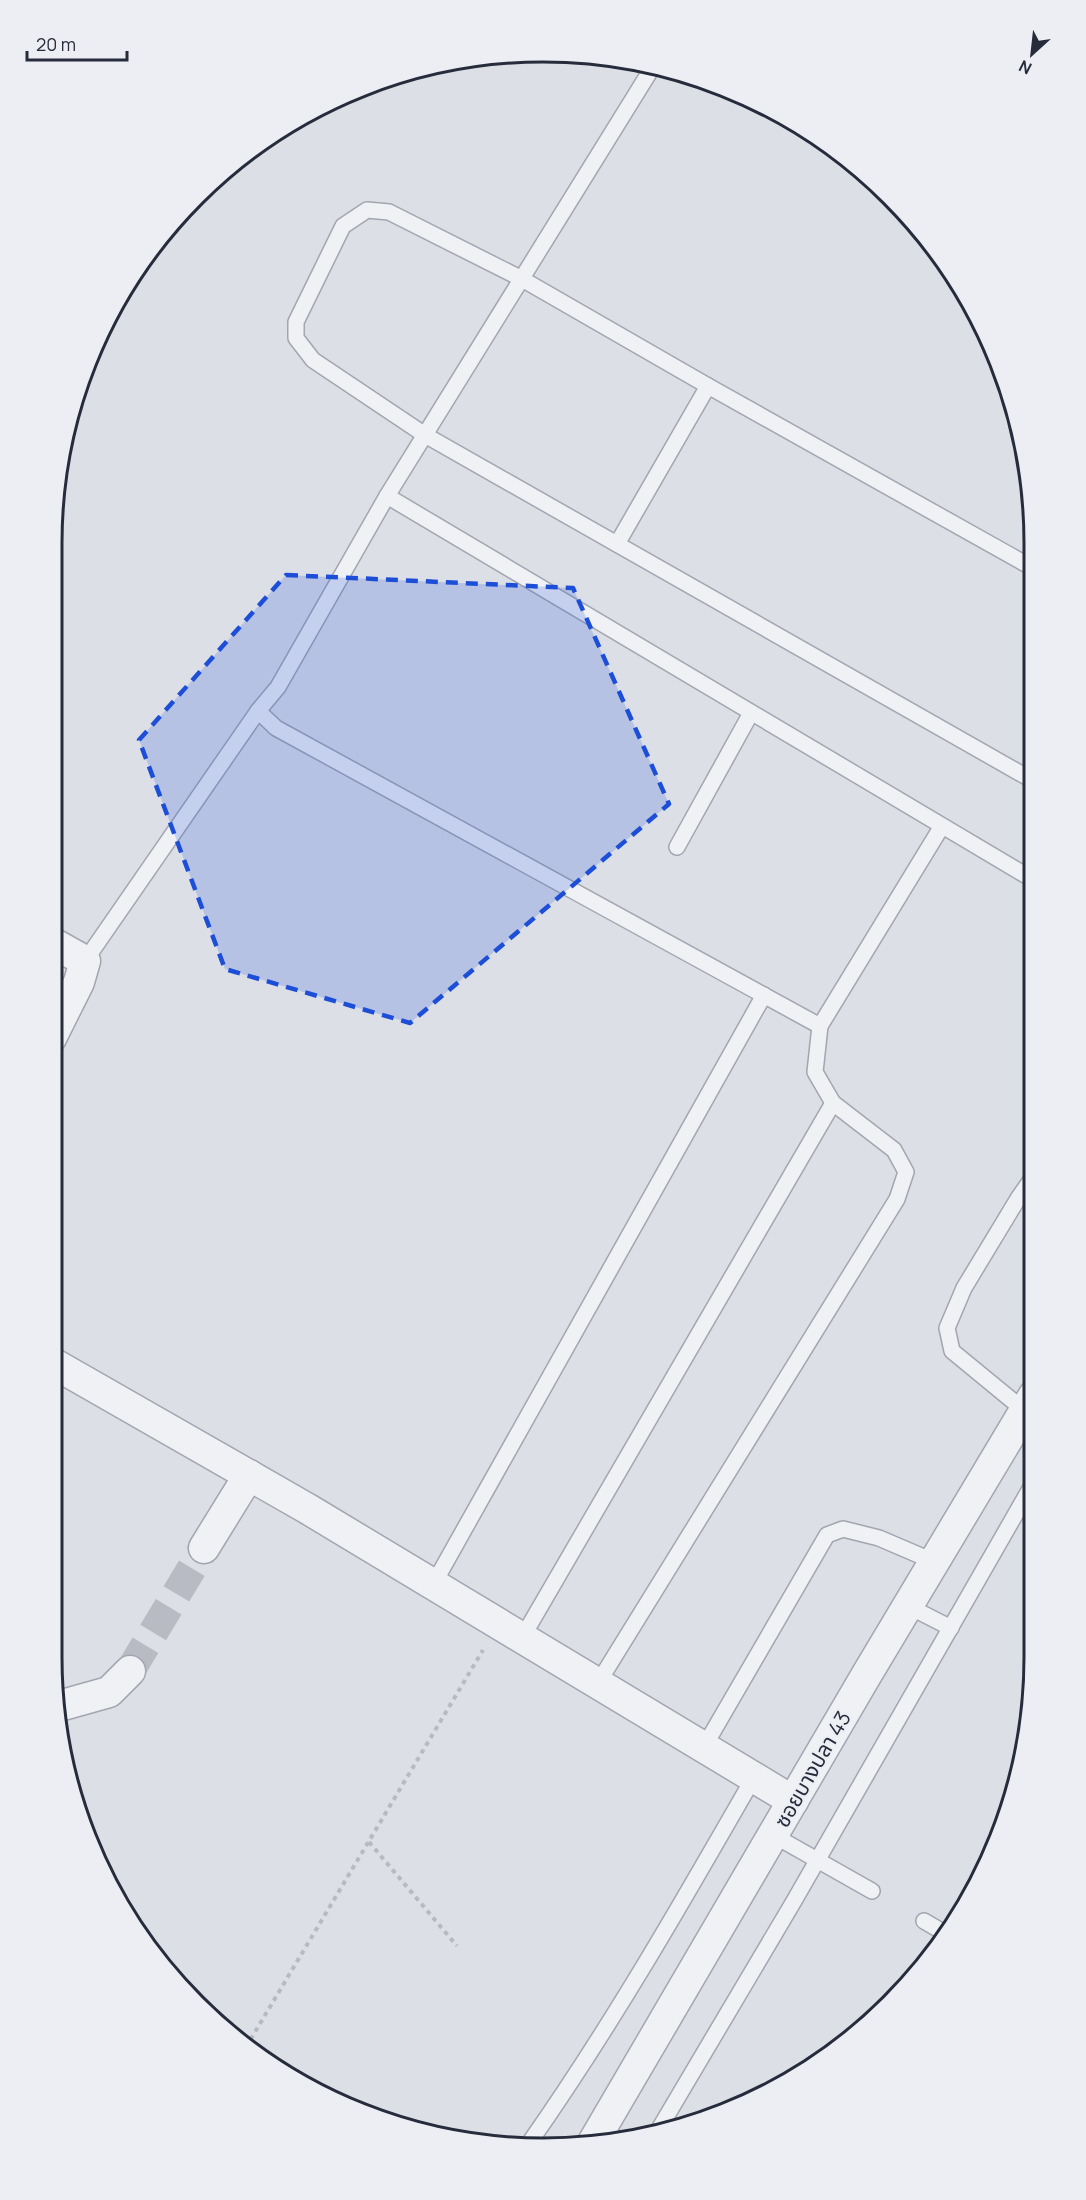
<svg xmlns="http://www.w3.org/2000/svg" width="1086" height="2200" font-family="Manrope,'Noto Sans Thai',sans-serif">
<style>
.lines{fill:none;stroke-linecap:round;stroke-linejoin:round}
.minor-tunnel{stroke:#b9bbc4;stroke-width:30;stroke-dasharray:30 15;stroke-linecap:butt}
.service-casing{stroke:#a3a6b0;stroke-width:18}
.minor-casing{stroke:#a3a6b0;stroke-width:33}
.path{stroke:#b7bac1;stroke-width:4;stroke-dasharray:4.5 4.5;stroke-linecap:butt}
.service{stroke:#eff1f5;stroke-width:15}
.minor{stroke:#eff1f5;stroke-width:30}
.marked{fill:#1d4ed8;fill-opacity:0.2;stroke:#1d4ed8;stroke-width:4.5;stroke-dasharray:12 8;stroke-linejoin:round}
.labels{text-anchor:middle;dominant-baseline:central;stroke-width:4.5;stroke-linejoin:round;paint-order:stroke}
.street-label{font-size:21px;fill:#272c3c;stroke:#eceef4}
.rim{fill:none;stroke:#272c3c;stroke-width:3}
</style>
<rect width="100%" height="100%" fill="#dddfe6"/>
<g class="lines">
<polyline class="minor-tunnel" points="130,1671 204,1548"/>
<g class="service-casing">
<g id="service">
<polyline points="654,65 387,496 1032,879"/>
<polyline points="708,386 522,279 389,212 367,210 343,226 296,322 296,338 313,360 425,435 1032,780"/>
<polyline points="387,496 278,687 258,711 276,728 820,1026"/>
<polyline points="617,544 708,386 1031,567"/>
<polyline points="677,847 751,713"/>
<polyline points="85,961 258,711"/>
<polyline points="1025,1411 952,1351 947,1328 964,1288 1019,1197 1033,1177"/>
<polyline points="433,1585 764,995"/>
<polyline points="908,1606 951,1628"/>
<polyline points="522,1638 833,1103"/>
<polyline points="598,1683 897,1199 906,1172 894,1150 833,1103 815,1072 820,1026 942,826"/>
<polyline points="704,1747 827,1535 843,1529 879,1538 935,1562"/>
<polyline points="773,1835 872,1891"/>
<polyline points="924,1921 943,1932"/>
<polyline points="601,2128 620,2141"/>
<polyline points="659,2129 794,1901 1034,1482"/>
<path d="M530,2142c82,-117 153,-241 224,-365"/>
</g>
</g>
<g class="minor-casing">
<g id="minor">
<polyline points="51,1038 79,982 85,961 51,942"/>
<polyline points="51,1362 308,1509 793,1801"/>
<polyline points="204,1548 249,1475"/>
<polyline points="59,1706 109,1692 130,1671"/>
<polyline points="592,2144 867,1674 1034,1395"/>
</g>
</g>
<g class="path">
<polyline points="369,1842 457,1946"/>
<polyline points="246,2047 483,1650"/>
</g>
<use href="#service" class="service"/>
<use href="#minor" class="minor"/>
</g>
<path class="marked" d="M286,575l287,13 96,216 -259,219 -185,-54 -86,-229z"/>
<g class="labels">
<g class="street-label">
<text transform="translate(812 1769) rotate(-60)">ซอยบางปลา 43</text>
</g>
</g>
<path d="M0 0H1086V2200H0ZM543 62H543A481 481 0 0 1 1024 543V1657A481 481 0 0 1 543 2138H543A481 481 0 0 1 62 1657V543A481 481 0 0 1 543 62Z" fill="#eceef4" fill-rule="evenodd"/>
<path class="rim" d="M543 62H543A481 481 0 0 1 1024 543V1657A481 481 0 0 1 543 2138H543A481 481 0 0 1 62 1657V543A481 481 0 0 1 543 62Z"/>
<g transform="translate(1032 54) rotate(207)" stroke="#eceef4" stroke-width="4.5" paint-order="stroke">
<path d="M0-4.5L10 22L0 15L-10 22Z" fill="#272c3c"/>
<text y="-9" font-size="16" font-weight="bold" text-anchor="middle" fill="#272c3c">N</text>
</g>
<path d="M27 51v9h100v-9" fill="none" stroke="#272c3c" stroke-width="3"/>
<text x="36" y="51" font-size="18" fill="#272c3c" stroke="#eceef4" stroke-width="4.5" paint-order="stroke">20 m</text>
</svg>
